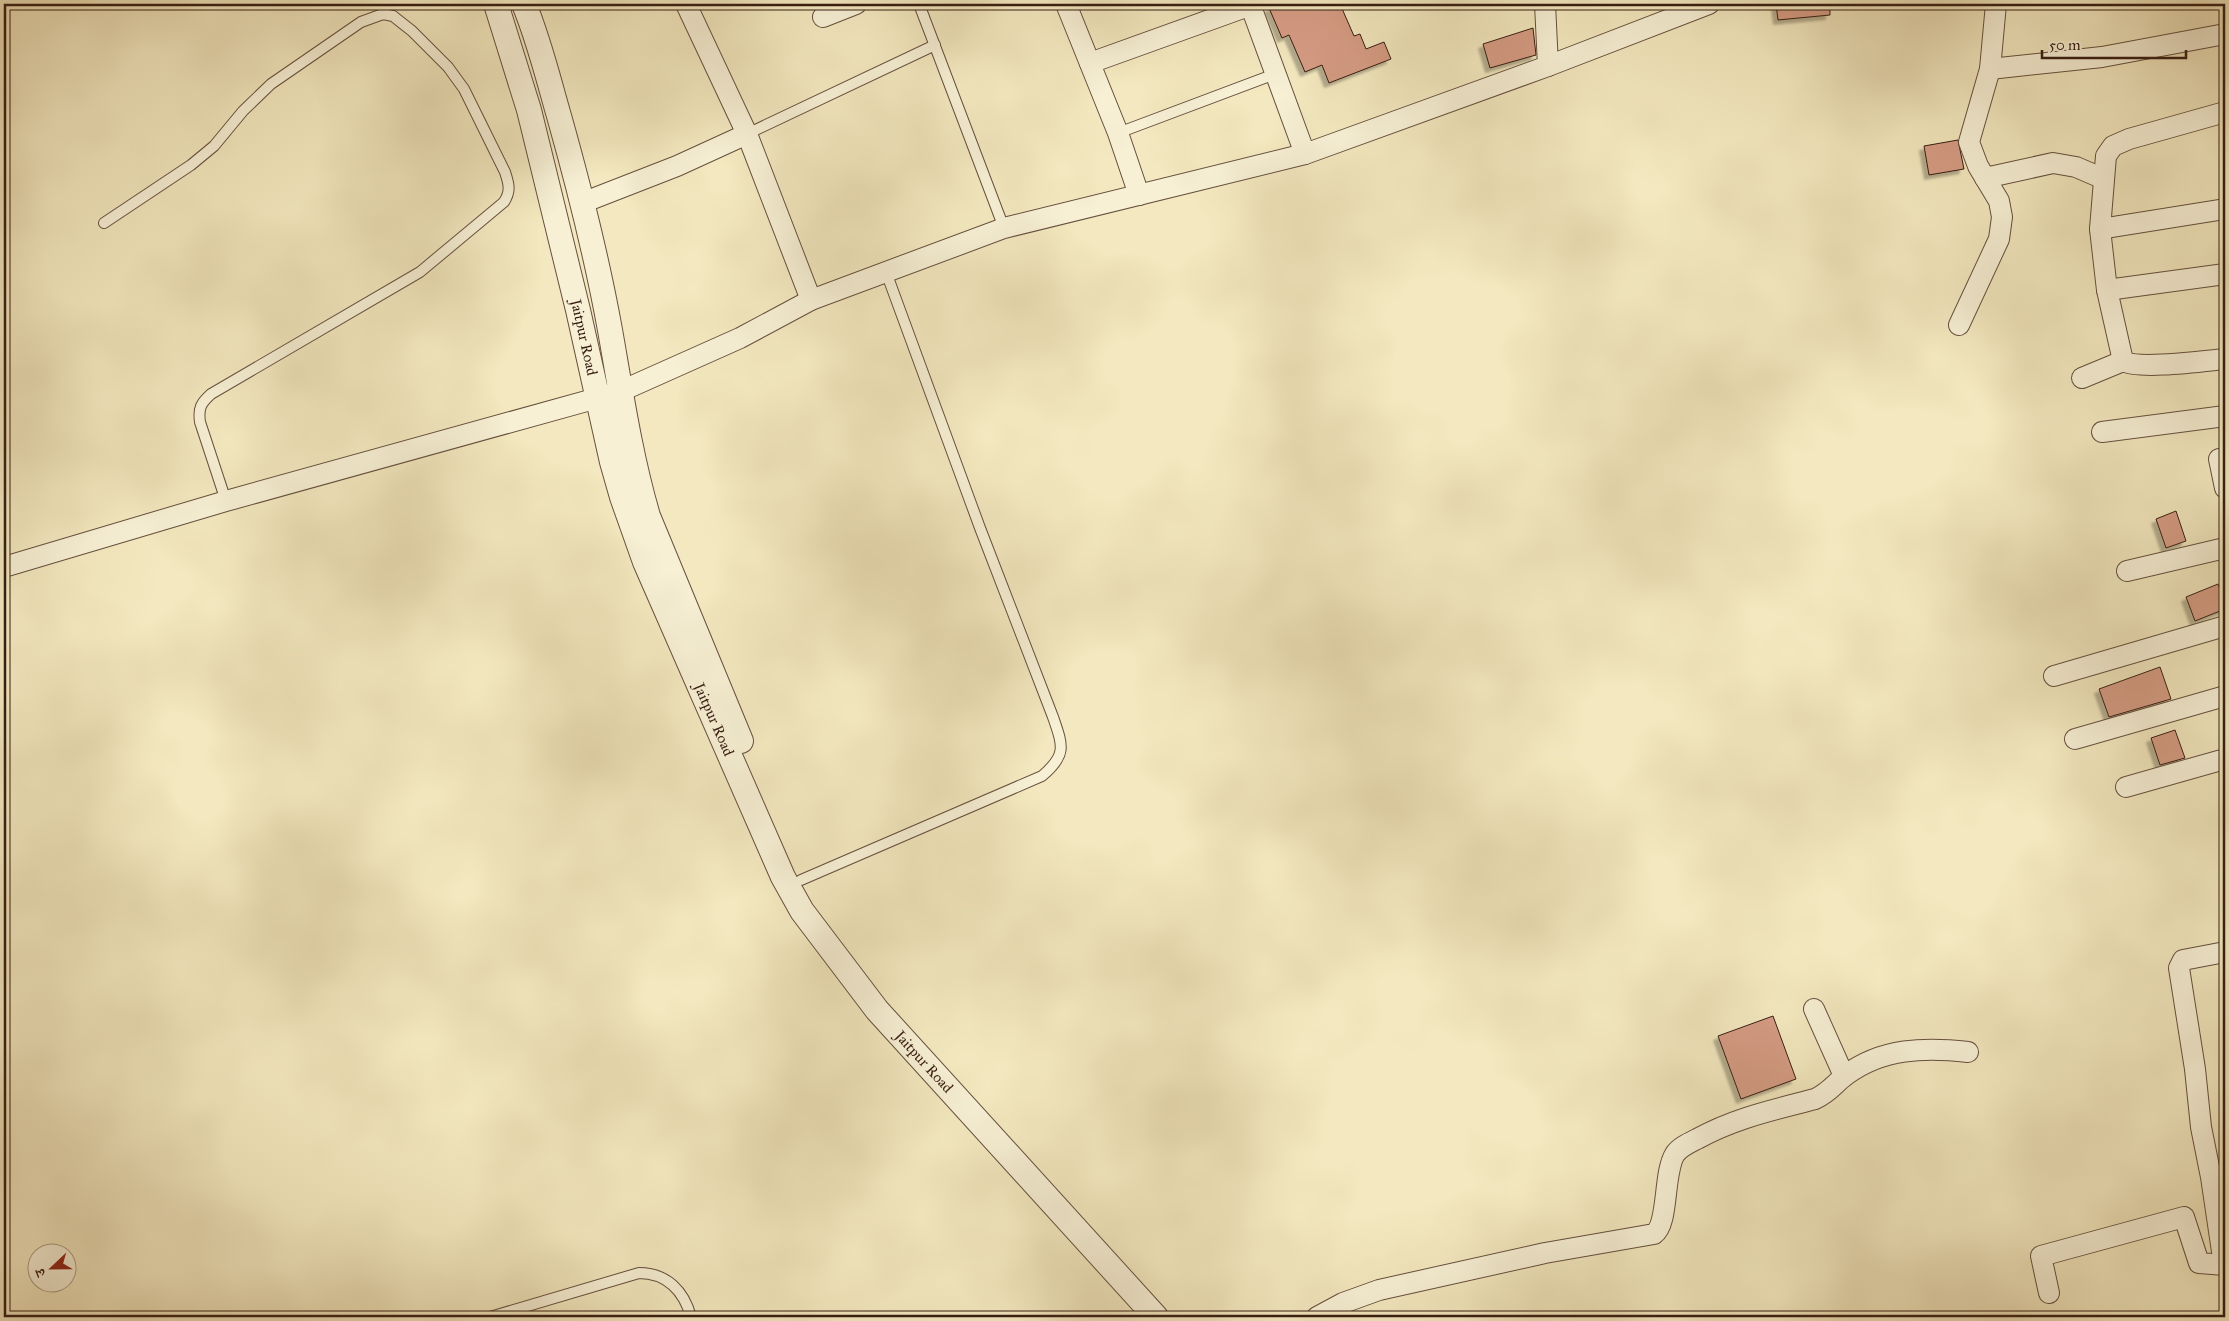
<svg xmlns="http://www.w3.org/2000/svg" width="2229" height="1321" font-family="'IM FELL Great Primer','Noto Serif Devanagari',serif">
<style>
.building{fill:#d59c84;stroke:#371e13;filter:url(#shadow)}
.lines{fill:none;stroke-linecap:round;stroke-linejoin:round}
.service-casing{stroke:#66503e;stroke-width:12}
.minor-casing{stroke:#66503e;stroke-width:22}
.tertiary-casing{stroke:#66503e;stroke-width:26}
.service{stroke:#f7f0d5;stroke-width:10}
.minor{stroke:#f7f0d5;stroke-width:20}
.tertiary{stroke:#f7f0d5;stroke-width:24}
.labels{text-anchor:middle;dominant-baseline:central;stroke-width:4;stroke-linejoin:round;paint-order:stroke}
.street-label{font-size:15px;fill:#371e13;stroke:#f7f0d5}
</style>
<defs>
<filter id="shadow"><feDropShadow dx="-4.5" dy="4.5" stdDeviation="1" flood-color="#0004"/></filter>
</defs>
<rect width="100%" height="100%" fill="#f3e8bf"/>
<filter id="stains"><feTurbulence type="fractalNoise" baseFrequency=".004" numOctaves="4"/><feColorMatrix values="0 0 0 0 .2 0 0 0 0 .09 0 0 0 0 .02 0 0 0 .5 -.17"/></filter>
<radialGradient id="worn" r=".72"><stop offset=".6" stop-color="#630" stop-opacity="0"/><stop offset="1" stop-color="#630" stop-opacity=".3"/></radialGradient>
<g class="building">
<polygon points="1279,4 1340,4 1354,36 1360,34 1366,49 1384,42 1391,59 1329,83 1322,65 1305,72 1289,35 1282,38 1269,8"/>
<polygon points="1776,4 1830,4 1830,15 1778,20"/>
<polygon points="1533,28 1536,55 1490,68 1483,44"/>
<polygon points="1958,140 1964,169 1929,175 1924,146"/>
<polygon points="2176,511 2186,541 2166,548 2156,519"/>
<polygon points="2218,584 2225,602 2225,609 2195,621 2186,597"/>
<polygon points="2160,667 2171,699 2109,717 2099,689"/>
<polygon points="2175,730 2185,758 2160,765 2151,738"/>
<polygon points="1773,1016 1796,1079 1741,1099 1718,1036"/>
</g>
<g class="lines">
<g class="service-casing">
<g id="service">
<polyline points="919,4 1004,228"/>
<polyline points="1118,133 1275,74"/>
<polyline points="747,134 935,45"/>
<path d="M104,223l87,-58 23,-19 29,-35 28,-27 90,-62 22,-8 10,2 19,15 36,36 16,22 41,83c4,12 6,19 -1,30l-84,70 -209,122c-10,9 -13,14 -11,28l26,79"/>
<path d="M801,880l241,-104c25,-21 21,-30 11,-59l-73,-189 -94,-256"/>
<path d="M490,1317l149,-44c28,0 45,18 52,44"/>
</g>
</g>
<g class="minor-casing">
<g id="minor">
<polyline points="686,4 747,134 811,300"/>
<polyline points="1066,4 1118,133 1139,195"/>
<polyline points="1250,4 1305,154"/>
<polyline points="1545,4 1548,66"/>
<polyline points="823,17 856,4"/>
<polyline points="1090,63 1254,4"/>
<polyline points="1990,69 2102,57 2225,34"/>
<path d="M2225,112l-96,27 -16,7 -7,10 -6,73 7,61 16,71c16,9 81,0 102,-2"/>
<polyline points="1985,178 2053,163 2076,167 2104,179"/>
<polyline points="582,203 677,166 747,134"/>
<polyline points="2100,229 2225,209"/>
<polyline points="2107,290 2225,274"/>
<polyline points="1959,325 1999,239 2002,217 1999,201 1978,166 1969,142 1990,69 1996,4"/>
<polyline points="2082,378 2123,361"/>
<polyline points="2102,432 2225,416"/>
<polyline points="2219,459 2225,488"/>
<polyline points="4,567 226,501 619,392 740,338 811,300 1004,228 1305,154 1548,66 1709,4"/>
<polyline points="2127,571 2225,548"/>
<polyline points="2054,676 2225,626"/>
<polyline points="2075,739 2225,696"/>
<polyline points="2126,787 2225,759"/>
<polyline points="1814,1009 1844,1076"/>
<polyline points="2224,1265 2211,1177 2201,1127 2195,1069 2179,968 2183,960 2225,952"/>
<polyline points="2049,1293 2041,1256 2184,1217 2199,1263 2225,1265"/>
<path d="M1317,1317l26,-14 36,-13 166,-37 109,-19c15,-10 9,-61 21,-80 5,-7 14,-11 22,-15 38,-21 76,-29 118,-40 15,-7 19,-15 31,-24 36,-27 79,-28 122,-23"/>
</g>
</g>
<g class="tertiary-casing">
<g id="tertiary">
<path id="s1" d="M496,4l33,106 49,200 34,152 10,35 23,65 138,315 19,34 75,99 279,307"/>
<path d="M524,4c15,36 24,74 35,112 20,71 38,142 51,214 11,62 20,125 38,186l93,225"/>
</g>
</g>
<use href="#service" class="service"/>
<use href="#minor" class="minor"/>
<use href="#tertiary" class="tertiary"/>
</g>
<g class="labels">
<g class="street-label">
<text stroke="none"><textPath href="#s1" startOffset="345">Jaitpur Road</textPath></text>
<text stroke="none"><textPath href="#s1" startOffset="750">Jaitpur Road</textPath></text>
<text stroke="none"><textPath href="#s1" startOffset="1155">Jaitpur Road</textPath></text>
</g>
</g>
<rect width="2229" height="1321" fill="none" stroke="#f3e8bf" stroke-width="20"/>
<rect x="5" y="5" width="2219" height="1311" fill="none" stroke="#371e13" stroke-width="2.5"/>
<rect x="10" y="10" width="2209" height="1301" fill="none" stroke="#371e13"/>
<g transform="translate(52 1268) rotate(248)"><circle r="24" fill="#f7f0d5" stroke="#aa9c87"/>
<path d="M0-4L9 19L0 12L-9 19Z" fill="#8f2418"/>
<text y="-8" font-size="14" font-weight="bold" text-anchor="middle" fill="#371e13">उ</text>
</g>
<path d="M2042 50v8h144v-8" fill="none" stroke="#371e13" stroke-width="2.5"/>
<text x="2049" y="50" font-size="15" fill="#371e13" stroke="#f7f0d5" stroke-width="4" paint-order="stroke">50 m</text>
<rect width="100%" height="100%" filter="url(#stains)"/>
<rect width="100%" height="100%" fill="url(#worn)"/>
</svg>
